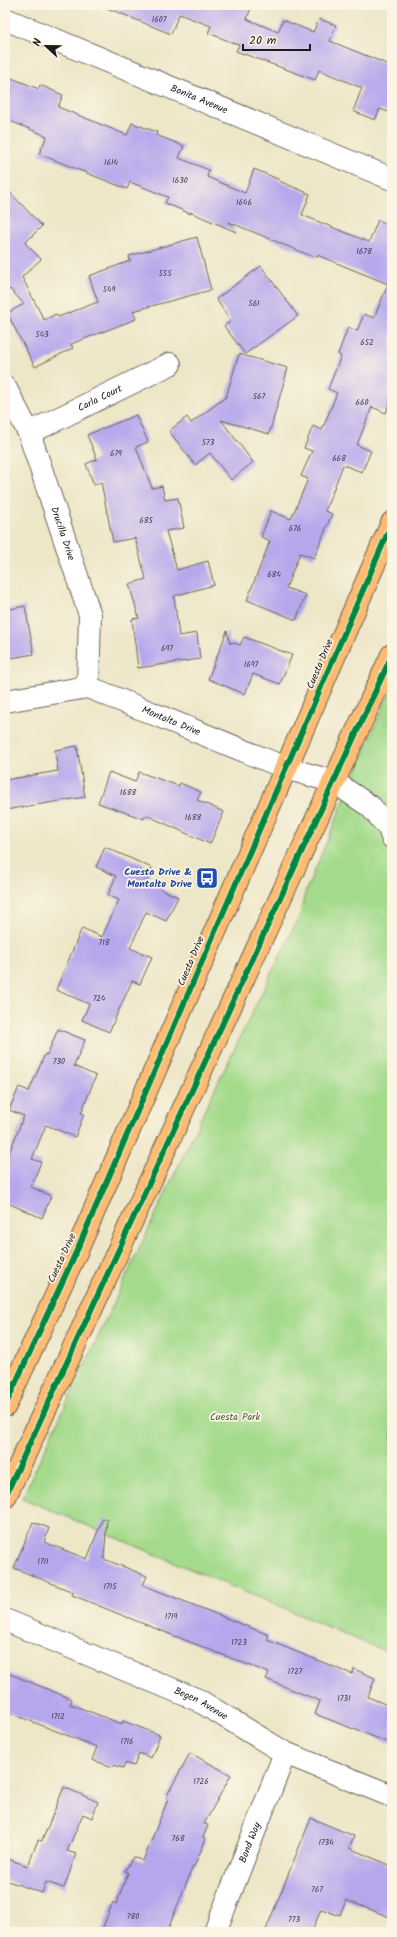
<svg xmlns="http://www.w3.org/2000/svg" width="397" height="1937" font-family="Kalam,sans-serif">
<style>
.green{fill:#a3da8b;stroke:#607b54}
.building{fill:#b6a7ec}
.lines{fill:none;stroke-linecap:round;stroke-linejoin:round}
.minor-casing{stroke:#656358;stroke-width:24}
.major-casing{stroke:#656358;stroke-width:24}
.minor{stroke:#fff;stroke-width:22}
.major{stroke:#ffbb71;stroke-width:22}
.cycleway-casing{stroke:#fcf5e5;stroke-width:8}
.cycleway{stroke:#00873e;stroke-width:6}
.labels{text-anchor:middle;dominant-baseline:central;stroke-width:3.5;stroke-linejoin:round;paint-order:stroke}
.number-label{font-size:8px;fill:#423f50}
.street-label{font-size:10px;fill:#1c1c1c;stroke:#fcf5e5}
.transit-label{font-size:10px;font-weight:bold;fill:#164399;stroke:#fcf5e5;text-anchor:end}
.park-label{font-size:10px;fill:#44553d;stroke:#fcf5e5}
</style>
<rect width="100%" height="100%" fill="#fcf5e5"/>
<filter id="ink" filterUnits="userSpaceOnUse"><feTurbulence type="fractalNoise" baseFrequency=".025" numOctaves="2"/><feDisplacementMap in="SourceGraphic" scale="8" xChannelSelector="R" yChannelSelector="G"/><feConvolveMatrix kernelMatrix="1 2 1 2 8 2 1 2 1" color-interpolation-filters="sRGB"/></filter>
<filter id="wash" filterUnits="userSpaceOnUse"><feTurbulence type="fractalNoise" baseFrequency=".012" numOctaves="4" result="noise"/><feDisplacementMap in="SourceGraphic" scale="16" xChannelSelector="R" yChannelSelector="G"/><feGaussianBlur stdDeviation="0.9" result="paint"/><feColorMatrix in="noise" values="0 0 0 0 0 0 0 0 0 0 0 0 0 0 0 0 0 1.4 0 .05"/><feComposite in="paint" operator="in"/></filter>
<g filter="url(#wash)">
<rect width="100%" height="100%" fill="#ede6c7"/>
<polygon class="green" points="392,687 392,1654 22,1498 208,1103 300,915 305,893"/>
<g id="blocks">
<g class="building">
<polygon points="100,5 252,5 247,19 278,32 283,20 313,32 319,19 336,25 330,41 392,66 392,113 380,109 375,120 353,111 362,88 319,70 315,80 236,51 239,45 208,33 211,26 179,14 171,34"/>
<polygon points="9,77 39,89 40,85 63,95 58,107 127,135 132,123 157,132 156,135 184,146 179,158 209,170 207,177 245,193 254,169 280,180 279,181 310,194 302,215 369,242 378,220 392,226 392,397 386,413 372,407 357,445 371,451 362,472 343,465 325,511 332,514 314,558 300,553 286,588 306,595 296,620 247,600 270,541 261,537 271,511 291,519 308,479 301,476 312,451 304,448 313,426 322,430 337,393 328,389 341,356 338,354 348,327 357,331 364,314 374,318 388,284 317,255 316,258 229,222 236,232 190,212 191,214 165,203 168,197 130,182 127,189 39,154 47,136 5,119 5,88"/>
<polygon points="5,187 42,226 25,243 41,259 22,277 44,320 56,314 58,317 98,302 89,276 130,261 129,256 197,237 211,290 133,311 136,319 71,344 73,348 35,367 7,313 24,304 10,289 5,294"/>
<polygon points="261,266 298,316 245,354 224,326 231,321 216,299"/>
<polygon points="239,354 288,368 269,434 221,420 253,462 231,480 210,453 195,465 169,431 187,417 191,423 226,397"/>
<polygon points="136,415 148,442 136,447 152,488 162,486 165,500 178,498 184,528 166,531 177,570 208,561 214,585 174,596 179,636 197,633 200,659 138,668 132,619 139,618 129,584 146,579 135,538 113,542 101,482 94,485 86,464 97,459 87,435"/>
<polygon points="25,606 34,654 5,659 5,610"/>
<polygon points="227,631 230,644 231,642 240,645 244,637 292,655 280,684 253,674 245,694 208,679"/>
<polygon points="77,746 85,797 5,810 5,780 58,771 55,750"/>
<polygon points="109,772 135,782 139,772 179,786 180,783 201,792 197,800 224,812 210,844 146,815 144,819 98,803"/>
<polygon points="105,847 152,868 146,882 178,897 166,921 146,912 130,948 152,957 140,984 132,981 109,1032 82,1020 89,1004 56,990 82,928 102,937 119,900 108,895 116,876 96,867"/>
<polygon points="58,1029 85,1040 74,1066 96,1076 81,1113 84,1114 75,1137 46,1125 32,1159 41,1162 31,1187 51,1196 42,1218 5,1202 5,1163 24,1116 9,1110 19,1087 29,1091 45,1054 47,1055"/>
<polygon points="103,1518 107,1519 104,1559 147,1576 143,1585 269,1635 267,1640 352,1674 354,1669 375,1678 368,1697 392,1707 392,1744 315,1714 320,1701 266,1679 269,1673 139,1622 72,1595 73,1592 14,1568 33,1522 49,1528 44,1542 87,1559"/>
<polygon points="5,1672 72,1699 70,1704 122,1724 123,1721 160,1735 151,1758 139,1753 134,1766 125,1763 123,1768 114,1765 113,1767 92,1760 97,1747 5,1711"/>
<polygon points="190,1753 231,1775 204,1824 208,1825 203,1838 206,1839 194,1867 193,1866 167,1932 101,1932 113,1902 116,1904 128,1873 125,1871 133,1857 143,1861 168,1799 166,1797"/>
<polygon points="64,1787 98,1802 92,1818 83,1814 67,1851 76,1854 64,1888 46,1882 42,1893 5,1880 5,1858 28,1866 38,1840 42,1841"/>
<polygon points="311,1818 354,1836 349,1848 392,1866 392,1918 346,1900 340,1916 321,1909 312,1932 265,1932"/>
</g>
</g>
</g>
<g filter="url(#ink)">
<use href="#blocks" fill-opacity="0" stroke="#656358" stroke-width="1"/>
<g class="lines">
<g class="minor-casing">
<g id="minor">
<path id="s1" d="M5,19l387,160"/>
<path id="s2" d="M5,387l24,46 61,182 -2,72"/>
<path id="s3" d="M29,433l141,-69"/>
<path id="s4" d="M5,701l83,-14 198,81 48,14 37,25 18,21 3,9"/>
<path id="s5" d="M5,1620l193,80 87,53 107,43"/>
<path id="s6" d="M215,1932l70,-179"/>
</g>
</g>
<g class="major-casing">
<g id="major">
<polyline points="5,1406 78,1248 392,523"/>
<polyline points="5,1497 392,655"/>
</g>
</g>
<use href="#minor" class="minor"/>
<use href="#major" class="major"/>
<g class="cycleway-casing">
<g id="cycleway">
<polyline points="5,1406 78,1248 392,523"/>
<polyline points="5,1497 392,655"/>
</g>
</g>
<use href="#cycleway" class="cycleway"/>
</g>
</g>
<defs>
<g id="bus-square" transform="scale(1.15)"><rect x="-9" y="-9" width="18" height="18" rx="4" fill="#1a4fb4" stroke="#fcf5e5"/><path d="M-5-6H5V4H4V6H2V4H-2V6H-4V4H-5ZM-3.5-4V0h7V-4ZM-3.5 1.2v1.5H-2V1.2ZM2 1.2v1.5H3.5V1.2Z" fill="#fff"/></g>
</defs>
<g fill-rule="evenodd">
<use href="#bus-square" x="207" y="878"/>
</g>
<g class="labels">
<g class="number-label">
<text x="159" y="19">1607</text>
<text x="111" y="162">1614</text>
<text x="180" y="180">1630</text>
<text x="244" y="202">1646</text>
<text x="364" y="251">1678</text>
<text x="165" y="273">555</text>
<text x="109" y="289">549</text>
<text x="254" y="303">561</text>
<text x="42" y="334">543</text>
<text x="367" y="342">652</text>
<text x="259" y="396">567</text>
<text x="362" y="402">660</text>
<text x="208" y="442">573</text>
<text x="116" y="453">679</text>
<text x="339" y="458">668</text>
<text x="146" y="520">685</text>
<text x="295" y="528">676</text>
<text x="274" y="574">684</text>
<text x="167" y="648">697</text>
<text x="251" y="664">1697</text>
<text x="128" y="792">1688</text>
<text x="193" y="817">1688</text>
<text x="104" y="942">718</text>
<text x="99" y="998">724</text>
<text x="59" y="1061">730</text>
<text x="43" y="1561">1711</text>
<text x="110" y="1586">1715</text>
<text x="171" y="1616">1719</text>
<text x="239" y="1642">1723</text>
<text x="295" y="1671">1727</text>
<text x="344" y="1698">1731</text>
<text x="58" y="1716">1712</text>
<text x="127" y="1741">1716</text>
<text x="201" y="1781">1726</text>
<text x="178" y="1838">768</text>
<text x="326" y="1842">1734</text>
<text x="317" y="1889">767</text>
<text x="133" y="1916">780</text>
<text x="294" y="1919">773</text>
</g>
<g class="street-label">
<text stroke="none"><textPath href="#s1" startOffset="210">Bonita Avenue</textPath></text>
<text stroke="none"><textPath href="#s3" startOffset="79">Carla Court</textPath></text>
<text stroke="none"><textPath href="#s2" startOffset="158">Drucilla Drive</textPath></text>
<text transform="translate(320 664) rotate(-67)">Cuesta Drive</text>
<text stroke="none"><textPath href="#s4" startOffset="174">Montalto Drive</textPath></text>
<text transform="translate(191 961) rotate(-67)">Cuesta Drive</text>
<text transform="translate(62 1258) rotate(-65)">Cuesta Drive</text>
<text stroke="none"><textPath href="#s5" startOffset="213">Begen Avenue</textPath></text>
<text stroke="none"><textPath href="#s6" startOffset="96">Bond Way</textPath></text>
</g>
<g class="transit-label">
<text x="192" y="872">Cuesta Drive &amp;<tspan x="192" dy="12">Montalto Drive</tspan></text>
</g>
<g class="park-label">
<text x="235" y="1417">Cuesta Park</text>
</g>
</g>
<rect width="397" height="1937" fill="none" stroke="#fcf5e5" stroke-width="20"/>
<g transform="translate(46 46) rotate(292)" stroke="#fcf5e5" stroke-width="3" paint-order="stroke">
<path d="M0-3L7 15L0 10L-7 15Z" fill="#1c1c1c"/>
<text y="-6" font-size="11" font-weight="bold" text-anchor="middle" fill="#1c1c1c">N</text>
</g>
<path d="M243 44v6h67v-6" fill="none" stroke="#1c1c1c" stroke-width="2"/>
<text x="249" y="44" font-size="12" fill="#1c1c1c" stroke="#fcf5e5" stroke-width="3" paint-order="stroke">20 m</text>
</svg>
